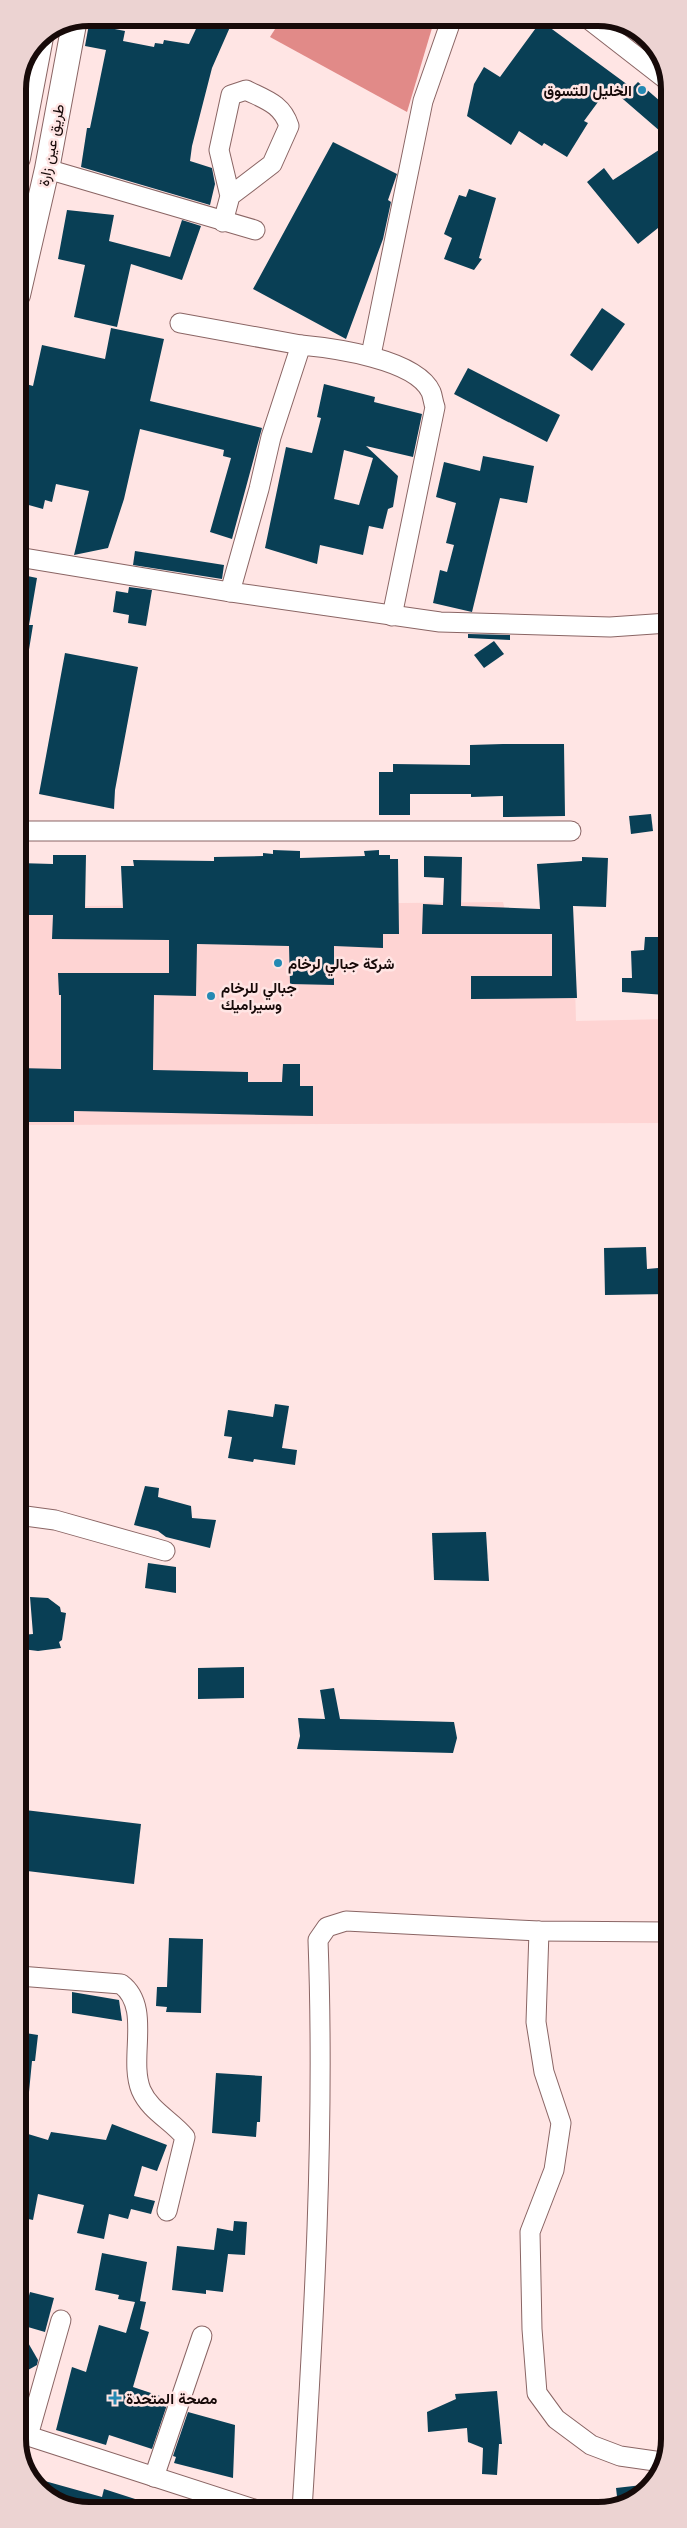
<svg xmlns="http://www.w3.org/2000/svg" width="687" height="2528" font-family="Helvetica,Vazirmatn,sans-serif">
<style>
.built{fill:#fed4d3}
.forest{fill:#e18a88}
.building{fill:#093f55;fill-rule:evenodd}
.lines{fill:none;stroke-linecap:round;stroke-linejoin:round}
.minor-casing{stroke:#8a6564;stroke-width:21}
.major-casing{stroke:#8a6564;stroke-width:26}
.minor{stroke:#fff;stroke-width:19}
.major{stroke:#fff;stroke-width:24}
.poi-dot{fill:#2589b3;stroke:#ffe5e4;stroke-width:2}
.labels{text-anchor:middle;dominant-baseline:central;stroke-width:5;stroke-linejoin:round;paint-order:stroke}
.poi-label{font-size:15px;font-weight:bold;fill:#170a09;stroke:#ffe5e4;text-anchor:start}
.street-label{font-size:15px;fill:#170a09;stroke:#ffe5e4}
.rim{fill:none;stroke:#170a09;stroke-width:6}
</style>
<rect width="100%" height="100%" fill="#ffe5e4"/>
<polygon class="built" points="18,900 42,901 50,906 86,906 503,902 505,910 573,910 576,1021 669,1019 669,1123 18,1125"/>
<polygon class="forest" points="282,18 435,18 407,112 270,37"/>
<g class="building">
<polygon points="201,18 234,18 212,68 192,146 190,161 212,168 215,184 210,205 81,167 87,128 90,128 106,50 85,46 89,24 125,31 123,41 154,47 155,43 163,44 164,40 189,44"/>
<polygon points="541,21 632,88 638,82 668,108 668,138 609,87 584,121 588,123 567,157 544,143 542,146 519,131 511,145 467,116 474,84 484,67 500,77"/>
<polygon points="333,142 397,174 388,200 391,202 383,239 346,339 253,289"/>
<polygon points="668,144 668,220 638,244 587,182 604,168 613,180"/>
<polygon points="469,189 496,198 479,258 482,259 474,270 444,259 452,238 444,234 459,195 466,197"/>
<polygon points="67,210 114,215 109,241 170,257 182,220 201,226 182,280 131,264 117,327 74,317 85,265 58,259"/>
<polygon points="602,308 625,324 592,371 570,355"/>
<polygon points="111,328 164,339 150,401 262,428 232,539 210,532 231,458 223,456 224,450 140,429 124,499 108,548 74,555 89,491 56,484 52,502 45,500 43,509 18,502 18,435 25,403 22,402 26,384 33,386 42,345 105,359"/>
<polygon points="468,368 560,415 547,442 454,394"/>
<path d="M324,384l51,13 -1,5 48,12 -9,43 -47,-11 32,30 -5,31 -5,2 -5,20 -14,-3 -6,29 -43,-10 -3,19 -52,-16 21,-101 26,6 9,-35 -4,-1zM344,450l29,8 -14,47 -25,-6z"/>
<polygon points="483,456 534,466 527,503 500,498 472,612 433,603 440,570 447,572 454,545 446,543 456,503 436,497 444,462 480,471"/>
<polygon points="135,551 224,565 222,579 133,565"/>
<polygon points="18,574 37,578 29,625 33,625 26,668 18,667"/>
<polygon points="129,587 152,590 146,626 128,623 129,615 113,612 116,591 128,593"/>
<polygon points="468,634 510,635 510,640 468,638"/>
<polygon points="494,641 504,654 484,668 474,655"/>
<polygon points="65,653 138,667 115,790 114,809 39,794"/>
<polygon points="503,744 564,744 565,816 503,817 503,796 471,797 471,794 410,794 410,815 379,815 379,772 393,772 393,764 470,765 470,745"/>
<polygon points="651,814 653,831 631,834 629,816"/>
<polygon points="273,850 300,851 300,858 365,856 364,851 379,850 379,855 390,855 390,859 398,859 399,934 383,934 383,948 334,946 334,985 290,984 289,946 197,944 196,996 154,995 153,1070 248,1072 248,1082 282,1082 283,1064 300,1064 300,1086 313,1086 313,1116 74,1111 74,1122 19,1122 18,1068 61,1069 61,995 59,995 58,973 169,973 169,940 52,939 53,915 18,915 18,863 53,864 53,855 86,855 85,908 123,908 121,866 134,866 133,860 214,861 214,857 263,856 263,853 273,854"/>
<polygon points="424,856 462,857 461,906 540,909 537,864 582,861 582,857 608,858 606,907 573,906 577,998 471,999 471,976 552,976 552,934 422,934 423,904 443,905 444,878 424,877"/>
<polygon points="645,937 668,937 666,995 622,992 622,978 632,978 631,951 644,950"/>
<polygon points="646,1247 647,1269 669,1267 669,1294 605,1295 604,1248"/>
<polygon points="275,1404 289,1406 282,1448 297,1450 295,1465 254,1459 253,1462 228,1458 232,1437 224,1436 228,1410 273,1417"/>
<polygon points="145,1486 159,1488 158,1497 191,1506 192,1518 216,1520 210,1548 166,1537 158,1531 134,1525"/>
<polygon points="486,1532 489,1581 434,1580 432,1533"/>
<polygon points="148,1563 176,1567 176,1593 145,1588"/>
<polygon points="30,1597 48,1598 60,1607 61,1612 66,1613 62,1640 59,1642 61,1648 38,1651 22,1649 22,1635 33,1634"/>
<polygon points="244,1667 244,1698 198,1699 198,1668"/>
<polygon points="334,1688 340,1719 454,1722 457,1738 453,1753 297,1749 300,1736 298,1718 325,1719 320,1690"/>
<polygon points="25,1810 141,1824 134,1884 19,1870"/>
<polygon points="169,1938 203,1939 201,2013 166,2012 167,2007 156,2006 157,1987 167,1987"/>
<polygon points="72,1992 119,2000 122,2021 72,2013"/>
<polygon points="19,2032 38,2035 35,2061 32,2061 29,2092 19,2091"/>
<polygon points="216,2073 262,2076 260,2122 257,2122 256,2137 212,2133"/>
<polygon points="112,2124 167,2145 157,2171 142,2166 134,2196 155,2201 151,2214 131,2209 128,2219 109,2214 104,2239 77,2233 84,2205 38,2194 33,2220 19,2217 19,2163 28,2134 48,2140 51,2132 106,2140"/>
<polygon points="234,2221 247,2222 245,2255 228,2254 223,2292 206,2290 206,2294 172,2290 177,2246 214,2250 217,2228 233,2231"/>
<polygon points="102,2253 147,2262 140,2301 146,2302 140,2329 149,2332 133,2387 169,2399 152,2449 109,2435 106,2445 56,2430 72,2367 86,2372 99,2325 126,2333 135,2302 118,2299 119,2295 95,2290"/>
<polygon points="30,2292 54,2298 45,2332 21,2325"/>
<polygon points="19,2327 38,2360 37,2365 19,2375"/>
<polygon points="497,2391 502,2444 499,2444 497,2475 482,2474 483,2448 468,2442 467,2428 428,2432 427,2412 456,2399 455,2394"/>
<polygon points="188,2412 235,2425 233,2478 174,2463 176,2457 173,2456"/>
<polygon points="34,2478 102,2497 104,2489 160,2507 160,2510 85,2510 42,2493"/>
<polygon points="651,2484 627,2499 618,2505 616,2488"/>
</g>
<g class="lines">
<g class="minor-casing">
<g id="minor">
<polyline points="587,18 668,81"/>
<polyline points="47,169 255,230"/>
<path d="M223,222l7,-26 -11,-46 12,-55 15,-5c20,10 36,14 43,36l-17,38 -42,32"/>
<polyline points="180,323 301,345"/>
<polyline points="371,355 423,101 452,18"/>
<polyline points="18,557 230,592 440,622 610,627 668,623"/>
<path d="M230,592l29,-103 12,-52 30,-92c32,3 115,14 130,47 2,5 2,10 4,15l-43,209"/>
<polyline points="18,831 571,831"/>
<polyline points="18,1515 55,1520 165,1551"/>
<polyline points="539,1931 536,2022 544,2072 561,2123 554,2170 530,2232 532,2329 537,2393 556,2419 591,2445 620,2456 662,2462"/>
<path d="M19,1976l102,8c31,23 7,74 20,106 9,21 30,30 44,47l-18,74"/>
<polyline points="19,2433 257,2510"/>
<polyline points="28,2436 61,2320"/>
<polyline points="154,2477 202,2336"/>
<path d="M302,2510c12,-190 23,-380 16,-570l9,-13 19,-6 193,10 130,1"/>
</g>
</g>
<g class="major-casing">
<g id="major">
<polyline points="18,158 41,37"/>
<polyline points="18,295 47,169 74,24"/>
</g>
</g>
<use href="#minor" class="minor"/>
<use href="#major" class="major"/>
</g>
<g class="poi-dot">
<circle cx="642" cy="90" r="5"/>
<circle cx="278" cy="963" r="5"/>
<circle cx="211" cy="996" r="5"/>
<path d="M112.5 2390.5h5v5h5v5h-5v5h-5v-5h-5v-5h5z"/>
</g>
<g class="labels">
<g class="poi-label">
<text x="632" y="90" text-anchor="end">الخليل للتسوق</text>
<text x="288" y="963">شركة جبالي لرخام</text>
<text x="221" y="987">جبالي للرخام<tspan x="221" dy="17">وسيراميك</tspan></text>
<text x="126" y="2398">مصحة المتحدة</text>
</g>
<g class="street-label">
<text transform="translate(51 145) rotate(-79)">طريق عين زارة</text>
</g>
</g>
<path d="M0 0H687V2528H0ZM89 26H598A63 63 0 0 1 661 89V2439A63 63 0 0 1 598 2502H89A63 63 0 0 1 26 2439V89A63 63 0 0 1 89 26Z" fill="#ecd3d2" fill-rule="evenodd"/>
<path class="rim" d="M89 26H598A63 63 0 0 1 661 89V2439A63 63 0 0 1 598 2502H89A63 63 0 0 1 26 2439V89A63 63 0 0 1 89 26Z"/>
</svg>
